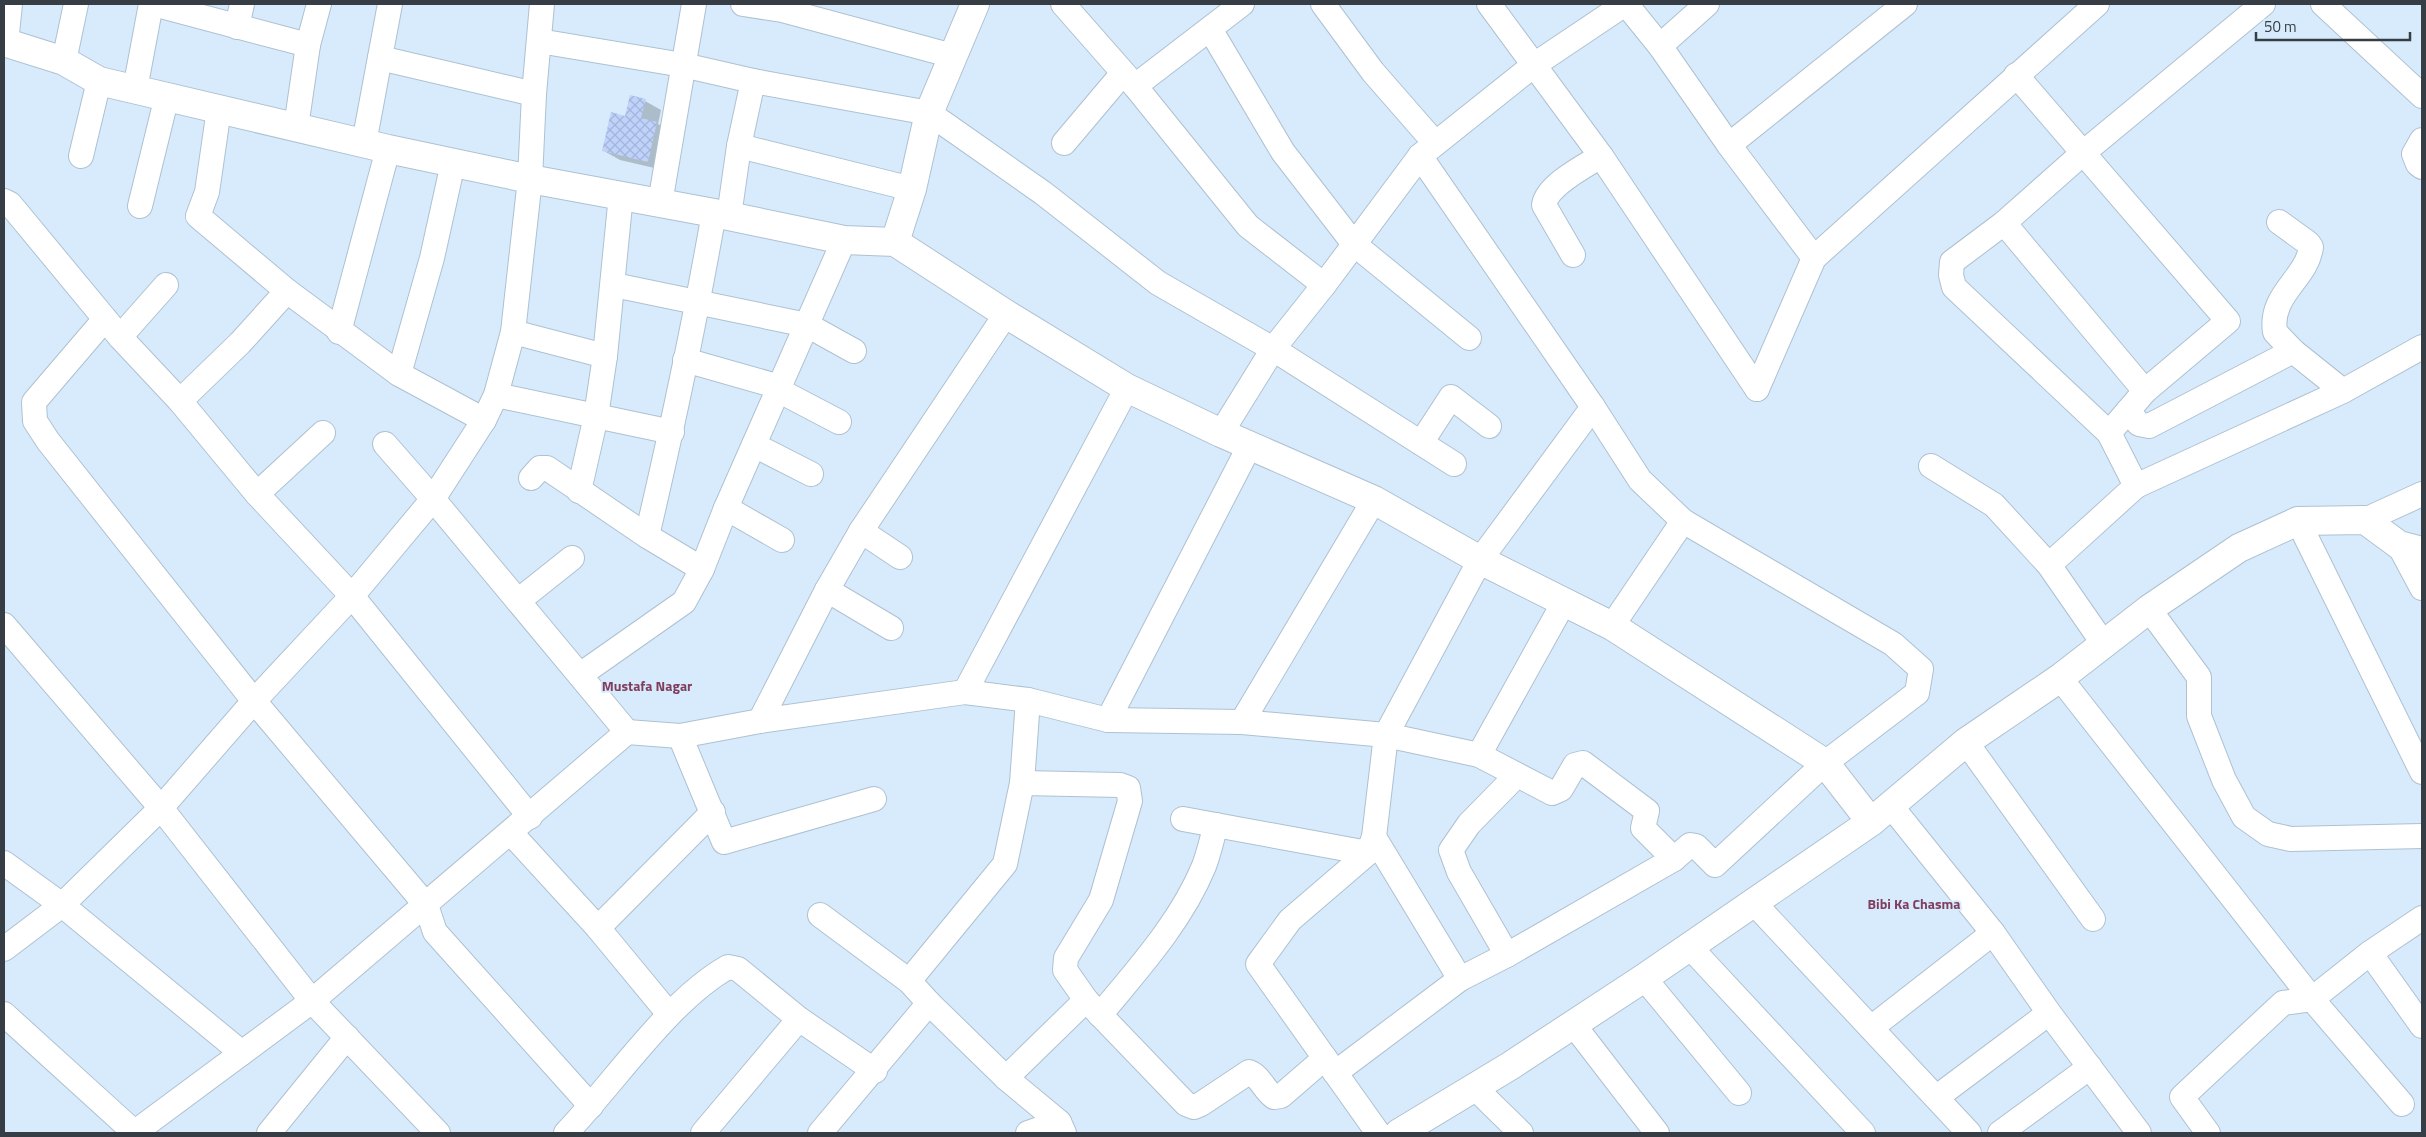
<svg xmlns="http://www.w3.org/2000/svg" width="2426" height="1137" font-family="'Titillium Web',sans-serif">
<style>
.shadow{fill:#0003}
.building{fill:url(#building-cross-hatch)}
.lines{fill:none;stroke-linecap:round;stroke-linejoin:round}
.street-casing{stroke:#aec1d1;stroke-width:26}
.secondary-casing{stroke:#aec1d1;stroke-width:30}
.street{stroke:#fff;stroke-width:24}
.secondary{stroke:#fff;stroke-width:28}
.labels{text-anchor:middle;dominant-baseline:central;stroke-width:4;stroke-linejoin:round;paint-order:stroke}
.neighbourhood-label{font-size:14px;font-weight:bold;fill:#803e5e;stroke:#d7ebfc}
</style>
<defs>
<pattern id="building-cross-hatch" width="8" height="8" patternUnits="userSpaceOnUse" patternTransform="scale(1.25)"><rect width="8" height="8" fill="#bed2fb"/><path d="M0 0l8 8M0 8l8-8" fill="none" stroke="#a4b5d8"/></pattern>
</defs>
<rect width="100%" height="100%" fill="#d7ebfc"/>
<polygon class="shadow" points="645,101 661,110 658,124 672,132 663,170 620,160 604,151 626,117"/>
<polygon class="building" points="630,95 646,99 641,118 657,122 648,162 602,151 611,112 625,116"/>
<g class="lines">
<g class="street-casing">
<g id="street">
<polyline points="153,4 308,45"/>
<polyline points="743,4 782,10 953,56"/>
<polyline points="1063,4 1135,86 1248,226 1324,285"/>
<polyline points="1323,4 1373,72 1435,143"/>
<polyline points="1489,4 1601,156 1757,389"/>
<polyline points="1626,4 1660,46 1729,145 1814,258"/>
<polyline points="2323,4 2422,96"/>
<polyline points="237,27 242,4"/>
<polyline points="1210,29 1283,152 1354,244 1469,338"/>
<polyline points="539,41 683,65 753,81 929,113 1043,193 1158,283 1273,349 1454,464"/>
<polyline points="6,43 10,4"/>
<polyline points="1660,46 1707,4"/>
<polyline points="380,58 534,94"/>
<polyline points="64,61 76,4"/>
<polyline points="2016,75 2228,321 2145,391 2109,433"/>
<polyline points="1135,86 1242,4"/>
<polyline points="135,89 151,4"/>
<polyline points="219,109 207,192 198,216 287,291"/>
<polyline points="296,127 308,45 319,4"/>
<polyline points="2422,140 2414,154 2418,164 2422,167"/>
<polyline points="364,143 390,4"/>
<polyline points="1064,143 1123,73"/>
<polyline points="1729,145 1905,4"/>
<polyline points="739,146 912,189"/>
<polyline points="81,156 99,81"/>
<polyline points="4,201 10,204 120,337 180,401 257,494 352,596 530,817"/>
<polyline points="660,203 694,4"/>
<polyline points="140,206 167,96"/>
<polyline points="729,216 739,146 753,81"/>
<path d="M2279,222l29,21 3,4c-4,32 -42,47 -36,85l18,19 50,40 79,-44"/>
<polyline points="2004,223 2145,391"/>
<path d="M1573,255l-29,-50c3,-20 41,-39 57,-49"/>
<polyline points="614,285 807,325 854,351"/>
<polyline points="105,319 34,402 35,421 48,441 254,701 426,905 435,932 591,1106"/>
<polyline points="339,332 388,149"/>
<polyline points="513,332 605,356 621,195"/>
<polyline points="120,337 166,285"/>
<polyline points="685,360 780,387"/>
<polyline points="399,374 432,258 453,163"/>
<polyline points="1757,389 1814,258 2097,4"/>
<polyline points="778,390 839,422"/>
<polyline points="496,395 672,432"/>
<polyline points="180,401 240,343 287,291 399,374 484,420"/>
<polyline points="2128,411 2139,424 2149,426 2293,351"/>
<polyline points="1221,433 1273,349 1324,285 1420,156 1534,65 1625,4"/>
<polyline points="1421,443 1451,397 1489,426"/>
<polyline points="385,444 433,499 627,732"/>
<polyline points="754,445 811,474"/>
<polyline points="1931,466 1994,505 2049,565 2103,643"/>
<polyline points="531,478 540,468 547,468 647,536 702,569"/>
<polyline points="2136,486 2343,391"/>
<polyline points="579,491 596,416 605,356"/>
<polyline points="257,494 323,433"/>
<polyline points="726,508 782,540"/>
<polyline points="2365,520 2422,494"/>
<polyline points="2298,521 2422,772"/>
<polyline points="861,531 900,557"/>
<path d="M647,536c25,-107 48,-215 67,-323"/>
<polyline points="2399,545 2422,588"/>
<polyline points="2049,565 2136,486 2109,433 1954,287 1951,275 1952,262 2004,223 2083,153 2263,4"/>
<polyline points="827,590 891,628"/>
<polyline points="518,601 572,558"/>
<polyline points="2149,609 2199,677 2199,716 2224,780 2244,817 2268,834 2291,839 2422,836"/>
<polyline points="4,625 161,808 312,1001 438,1133"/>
<polyline points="1612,626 1683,521"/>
<polyline points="580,675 684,602 702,569 726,508 844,240"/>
<polyline points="2060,678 2312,999 2402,1104"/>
<polyline points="965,692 1127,388"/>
<polyline points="1108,720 1250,445"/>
<polyline points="760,721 827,590 861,531 1006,314"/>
<polyline points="1242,722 1374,500"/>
<polyline points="680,736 724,842 874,799"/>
<polyline points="1966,742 2093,919"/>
<polyline points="1479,755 1564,602"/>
<path d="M1022,783l98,2 8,3 2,13 -29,99 -35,58 -1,12 21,30 100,104 8,3 7,-3 48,-32c11,4 15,18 25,25l7,-1 44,-38"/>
<polyline points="1891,806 1993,933 2049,1013 2139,1133"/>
<polyline points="1183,819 1368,853"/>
<polyline points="511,833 598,928 669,1014"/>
<polyline points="1374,837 1460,979"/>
<polyline points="4,863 62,905 242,1053"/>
<polyline points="1754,903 1969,1133"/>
<polyline points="820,915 909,981 929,1003 1006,1078 1059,1122"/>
<polyline points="598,928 713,812"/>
<polyline points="1689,946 1863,1133"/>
<polyline points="4,949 62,905 161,808 254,701 352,596 433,499 484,420 496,395 513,332 530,179 534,94 542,4"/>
<polyline points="2370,953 2422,1026"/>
<polyline points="1507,955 1459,872 1451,850 1469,824 1516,776"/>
<polyline points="1644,978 1739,1093"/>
<polyline points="909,981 1005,864 1022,783 1028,700"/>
<polyline points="4,1014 135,1133"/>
<path d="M1100,1015c38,-46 81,-93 104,-149 5,-13 8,-28 12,-41"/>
<polyline points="1573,1024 1657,1133"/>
<polyline points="1871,1028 1993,933"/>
<polyline points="1335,1073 1460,979 1507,955 1674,859 1690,845 1696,846 1715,865 1825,763 1917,693 1921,669 1893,644 1683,521 1640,480 1593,407 1420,156"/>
<polyline points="1006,1078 1086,1000"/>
<polyline points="1474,1087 1521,1133"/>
<polyline points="1937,1097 2049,1013"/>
<polyline points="134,1133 312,1001 627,732 680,736 760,721 965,692 1028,700 1108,720 1242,722 1386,735 1479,755 1552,793 1561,789 1575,765 1583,763 1647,811 1643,828 1674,859"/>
<polyline points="269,1133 347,1037"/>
<path d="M566,1133c49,-51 102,-132 162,-166l10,2 61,50 76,52"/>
<polyline points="703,1133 799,1019"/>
<polyline points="820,1133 929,1003"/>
<polyline points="1028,1133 1059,1122 1064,1133"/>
<polyline points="1378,1133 1258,964 1290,920 1368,853 1374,837 1386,735 1480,560 1593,407"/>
<polyline points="2000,1133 2090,1067"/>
<polyline points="2208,1133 2182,1097 2283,1003 2312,999 2370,953 2422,918"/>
</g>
</g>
<g class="secondary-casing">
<g id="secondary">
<polyline points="4,42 64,61 99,81 388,149 530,179 714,213 844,240 895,242 1006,314 1127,388 1221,433 1374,500 1480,560 1612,626 1825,763 1871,822"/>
<polyline points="895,242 912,189 929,113 975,4"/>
<polyline points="1399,1133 1510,1066 1644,978 1871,822 1966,742 2060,678 2149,609 2239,548 2298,521 2365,520 2399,545 2422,551"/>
</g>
</g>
<use href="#street" class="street"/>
<use href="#secondary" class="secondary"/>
</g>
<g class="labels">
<g class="neighbourhood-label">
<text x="647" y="685">Mustafa Nagar</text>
<text x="1914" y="903">Bibi Ka Chasma</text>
</g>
</g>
<rect width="2426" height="1137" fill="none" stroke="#363d44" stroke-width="10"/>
<path d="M2256 32v8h154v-8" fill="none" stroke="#363d44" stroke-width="2.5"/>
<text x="2264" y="32" font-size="15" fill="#363d44" stroke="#d7ebfc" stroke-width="4" paint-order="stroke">50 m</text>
</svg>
